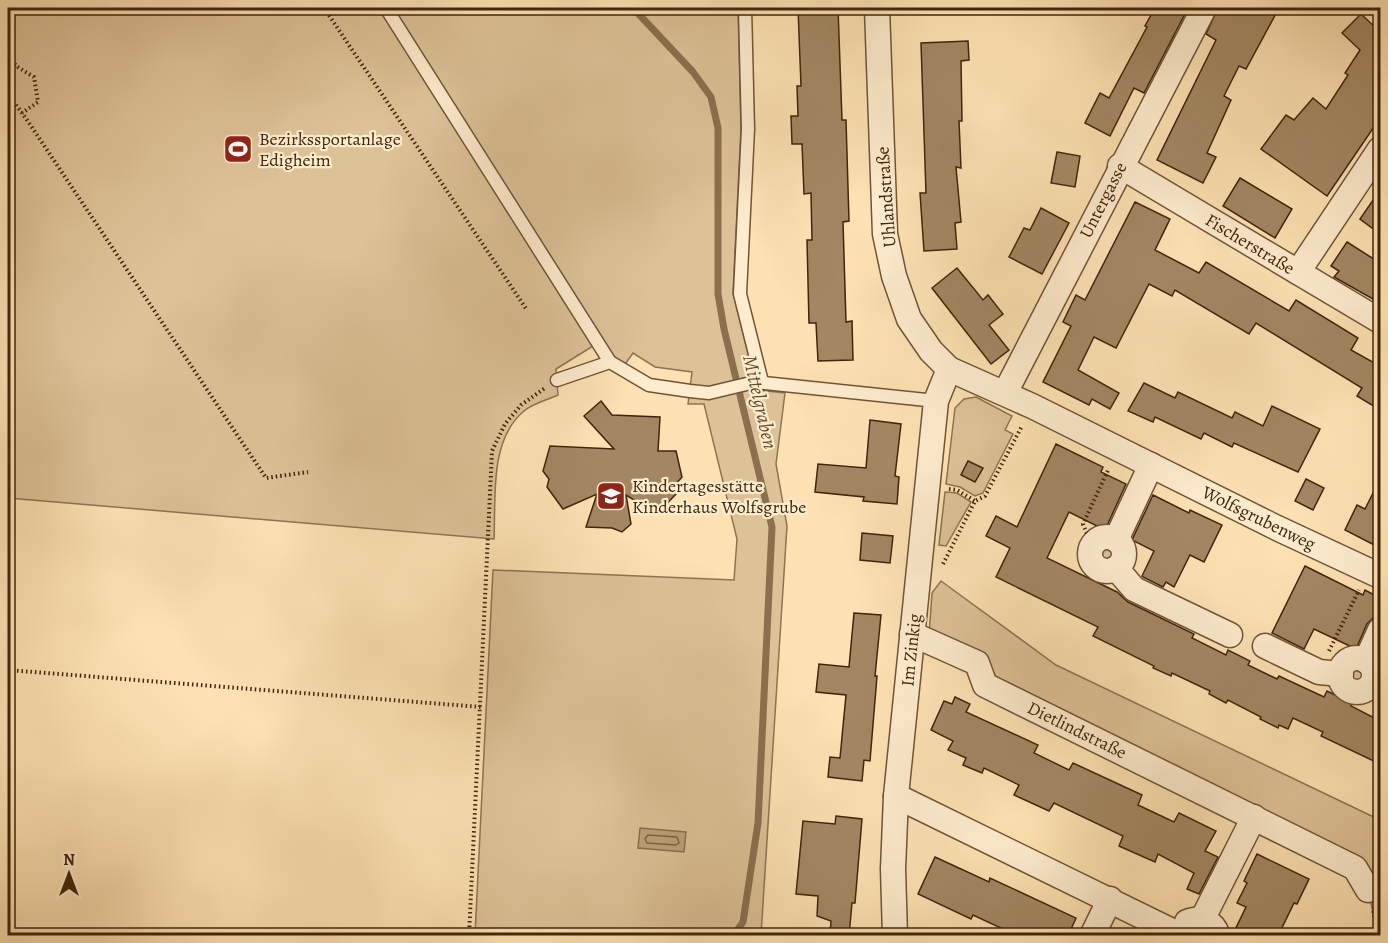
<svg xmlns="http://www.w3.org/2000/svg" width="1388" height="943" font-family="Alegreya,serif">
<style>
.green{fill:#dec297;stroke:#8f7352;stroke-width:1.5}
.water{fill:#bda17a;stroke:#8b6f4e;stroke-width:1.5}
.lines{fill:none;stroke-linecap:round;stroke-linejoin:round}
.shore{stroke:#7e6243;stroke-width:1.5}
.stream{stroke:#8b6f4e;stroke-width:7}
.building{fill:#a38763;stroke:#40240c;stroke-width:1.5}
.lane-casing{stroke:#705436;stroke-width:15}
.street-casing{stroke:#705436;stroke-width:27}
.path{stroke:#40240c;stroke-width:4;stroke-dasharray:1.5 3;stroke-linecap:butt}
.lane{stroke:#feecce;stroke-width:12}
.street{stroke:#feecce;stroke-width:24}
.labels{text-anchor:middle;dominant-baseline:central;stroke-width:4.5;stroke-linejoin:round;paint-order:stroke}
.poi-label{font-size:18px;fill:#40240c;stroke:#feecce;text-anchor:start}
.street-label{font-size:18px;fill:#40240c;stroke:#feecce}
.water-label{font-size:20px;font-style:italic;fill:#664a2d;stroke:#feecce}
</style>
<rect width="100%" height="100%" fill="#fee2b3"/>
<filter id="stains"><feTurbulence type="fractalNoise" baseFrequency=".00333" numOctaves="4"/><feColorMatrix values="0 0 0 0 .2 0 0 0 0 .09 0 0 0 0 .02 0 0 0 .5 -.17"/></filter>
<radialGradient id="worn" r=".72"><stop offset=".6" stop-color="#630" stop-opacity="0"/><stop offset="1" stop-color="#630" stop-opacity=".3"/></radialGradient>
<g class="green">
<path d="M8,8h730l3,121 -8,164 24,97 28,3 -9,71 11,62 -26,409h-286l18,-365 241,10 3,-41 -33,-135h-16l4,-32 -37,-5 -22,-14 -12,17 -28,-24 -37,23 2,26c-10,5 -25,8 -34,16 -35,29 -28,87 -30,128l-486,-41z"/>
<polygon points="976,397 1012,416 1005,430 1013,434 983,493 975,496 960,487 946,484 955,408 964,399"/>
<polygon points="945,492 957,493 971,502 946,546 939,545"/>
<path d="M1105,537l18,11v11l-18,11c-19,-5 -19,-27 0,-33z"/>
<polygon points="941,581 1056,665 1380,820 1380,935 1378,935 1368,890 1377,878 1365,869 990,682 929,636 932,593"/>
<path d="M1355,659l18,11c3,19 -18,30 -30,14l2,-20z"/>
</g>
<polygon class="water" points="640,828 686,832 684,852 638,848"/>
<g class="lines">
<polygon class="shore" points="648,835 677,837 679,843 676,845 647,843 645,839"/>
<polyline class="stream" points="633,8 693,72 711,97 718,128 718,294 724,329 772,527 758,823 743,922 736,932 730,936"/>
</g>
<g class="building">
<polygon points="798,8 838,8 842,120 846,120 849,221 843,222 846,322 852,321 853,360 818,361 816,323 809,323 807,240 812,240 811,193 804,194 802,144 792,144 791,116 798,116 797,86 801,86"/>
<polygon points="1155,8 1188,8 1144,93 1134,88 1110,136 1085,123 1100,93 1109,98 1147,27 1145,26"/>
<polygon points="1218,8 1279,8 1246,69 1239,66 1224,96 1231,100 1207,153 1216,157 1203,183 1157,160 1216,40 1206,34"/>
<polygon points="1361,14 1380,32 1380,118 1327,196 1261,149 1286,115 1294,120 1313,98 1326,109 1348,75 1345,73 1360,50 1342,33"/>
<polygon points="968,41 969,60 961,61 962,121 959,121 961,168 956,167 961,222 955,223 957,249 924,251 920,193 926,193 921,43"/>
<polygon points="1057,152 1080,156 1075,187 1051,183"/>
<polygon points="1240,178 1292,209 1275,238 1223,206"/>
<polygon points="1380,190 1380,234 1360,219"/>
<polygon points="1135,202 1170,219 1155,250 1199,273 1206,262 1289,311 1296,300 1358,338 1351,350 1376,364 1380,356 1380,410 1357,396 1362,388 1256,323 1249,334 1175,290 1172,296 1149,284 1116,348 1094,337 1078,370 1119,393 1110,409 1092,399 1089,405 1043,382 1071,326 1063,322 1076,295 1085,300"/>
<polygon points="1041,208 1069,223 1042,274 1009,257 1024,228 1030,230"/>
<polygon points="1347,242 1380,263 1380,303 1334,277 1339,271 1331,266"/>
<polygon points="957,268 983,300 988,295 1003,314 989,325 1009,350 991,364 932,288"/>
<polygon points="1144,383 1175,398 1178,392 1232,418 1235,412 1263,426 1272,406 1320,429 1298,472 1234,443 1232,447 1204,433 1201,439 1155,417 1153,422 1128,411"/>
<polygon points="601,401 612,415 660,417 658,451 676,451 682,477 675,485 676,494 657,514 626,495 631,524 622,532 612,528 586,527 597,494 563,509 547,487 549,479 543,471 550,446 614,449 584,416"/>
<polygon points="870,420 901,424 895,476 899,477 897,504 863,501 864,497 815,492 818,464 866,468"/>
<polygon points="1056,444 1103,467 1101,472 1126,484 1105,530 1069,512 1047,558 1117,592 1128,602 1194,634 1192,638 1226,655 1228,650 1250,661 1248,665 1277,679 1279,676 1324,697 1327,691 1352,703 1351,706 1380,721 1380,764 1321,736 1323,732 1293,718 1288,729 1279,725 1278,728 1260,719 1261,717 1228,700 1226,703 1209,694 1210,691 1172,673 1171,676 1153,668 1154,666 1093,636 1098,627 996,577 1010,548 986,536 996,516 1017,527"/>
<polygon points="968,461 983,468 975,482 961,475"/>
<polygon points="1306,479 1324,488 1313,510 1295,501"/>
<polygon points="1380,479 1380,548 1345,530 1357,505 1365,509"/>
<polygon points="1153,495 1189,513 1190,510 1222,525 1204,562 1190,555 1174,587 1166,582 1163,587 1143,577 1142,576 1154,551 1132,540"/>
<polygon points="862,533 893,536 890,563 860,560"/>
<polygon points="1305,566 1363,595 1365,590 1380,598 1380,602 1373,618 1367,624 1356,649 1314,629 1304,649 1272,633"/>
<polygon points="854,613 881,615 875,676 877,676 870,761 864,760 862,781 828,777 830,757 840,758 846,695 816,692 819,664 849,667"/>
<polygon points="955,697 970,704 966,712 1038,745 1034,753 1069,770 1073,763 1142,795 1138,805 1174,822 1179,813 1216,831 1205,851 1218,857 1199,894 1187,889 1194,873 1158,854 1155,862 1119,846 1123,836 1054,803 1049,811 1014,795 1019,785 984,768 982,773 963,765 966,758 948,750 953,741 931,730 944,701 952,704"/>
<polygon points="836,816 862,819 855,903 852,903 849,936 830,936 831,921 817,916 818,896 796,894 803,821 835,824"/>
<polygon points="1257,854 1309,879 1297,904 1294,903 1278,936 1232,936 1246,907 1237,903 1247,883 1244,881"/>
<polygon points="935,857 989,882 990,878 1076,918 1068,936 1018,936 973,915 971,919 918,894"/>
</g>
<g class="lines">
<g class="lane-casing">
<g id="lane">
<polyline points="386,8 610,362"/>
<polyline points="745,8 748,129 740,294 762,382"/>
<polyline points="557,380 610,362 649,385 690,391 709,393 755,382 936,401"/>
</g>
</g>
<g class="street-casing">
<g id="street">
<polyline points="877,8 885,234 894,276 909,319 931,351 949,369 1032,406 1277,528 1380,576"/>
<polyline points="1120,166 1380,321"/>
<polyline points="1298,272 1380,149"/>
<polyline points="1005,393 1204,8"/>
<circle cx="1107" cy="554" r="17"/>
<polyline points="1116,540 1151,465"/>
<polyline points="1116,568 1134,589 1230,635"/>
<polyline points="912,634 977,663 985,685 1355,868 1368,890"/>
<polyline points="1265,646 1319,672 1341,674"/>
<circle cx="1357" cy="675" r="17"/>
<polyline points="1366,661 1380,630"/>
<polyline points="896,796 1178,934"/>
<polyline points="1202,920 1254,817"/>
<path d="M1187,922c14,-6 26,-1 31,14"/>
<polyline points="895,936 893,869 896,796 936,401 949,369"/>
<polyline points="1092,936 1110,899"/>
</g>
</g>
<g class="path">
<polyline points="324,8 527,310"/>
<polyline points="8,52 16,66 34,77 38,102 22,113"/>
<polyline points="8,71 16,66"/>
<polyline points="8,94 27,120 266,478 308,472"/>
<polyline points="949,489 957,490 975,501"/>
<polyline points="1092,546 1083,524 1109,468"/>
<polyline points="943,564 975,501 985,496 1022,426"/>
<polyline points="1329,651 1359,590"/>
<polyline points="8,670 481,707"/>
<polyline points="1373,911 1378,936"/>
<polyline points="469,936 492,451 505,424 521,405 545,388"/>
</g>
<use href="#lane" class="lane"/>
<use href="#street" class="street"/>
</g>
<defs>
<g id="stadium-square" transform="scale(1.5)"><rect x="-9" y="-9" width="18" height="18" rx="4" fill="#8f2418" stroke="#feecce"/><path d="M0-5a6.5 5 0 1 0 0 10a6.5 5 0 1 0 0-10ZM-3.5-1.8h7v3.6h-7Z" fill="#fff"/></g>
<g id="school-square" transform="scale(1.5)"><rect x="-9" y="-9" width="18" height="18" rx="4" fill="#8f2418" stroke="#feecce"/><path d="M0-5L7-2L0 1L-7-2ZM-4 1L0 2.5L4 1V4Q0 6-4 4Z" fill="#fff"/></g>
</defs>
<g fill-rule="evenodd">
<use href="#stadium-square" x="238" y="149"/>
<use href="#school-square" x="611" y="496"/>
</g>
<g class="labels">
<g class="poi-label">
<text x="259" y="139">Bezirkssportanlage<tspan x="259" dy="21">Edigheim</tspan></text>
<text x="632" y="486">Kindertagesstätte<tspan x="632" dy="21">Kinderhaus Wolfsgrube</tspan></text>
</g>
<g class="street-label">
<text transform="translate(886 197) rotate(-94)">Uhlandstraße</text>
<text transform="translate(1103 200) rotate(-63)">Untergasse</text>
<text transform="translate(1250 244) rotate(31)">Fischerstraße</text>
<text transform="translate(1259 518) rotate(26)">Wolfsgrubenweg</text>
<text transform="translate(911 650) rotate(-84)">Im Zinkig</text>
<text transform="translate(1077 730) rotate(26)">Dietlindstraße</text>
</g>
<g class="water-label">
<text transform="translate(760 402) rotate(77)">Mittelgraben</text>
</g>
</g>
<rect width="1388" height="943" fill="none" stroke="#fee2b3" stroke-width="30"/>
<rect x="9" y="9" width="1370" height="925" fill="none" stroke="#40240c" stroke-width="3"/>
<rect x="15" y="15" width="1358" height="913" fill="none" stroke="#40240c" stroke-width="1.5"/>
<g transform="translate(69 874)" stroke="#feecce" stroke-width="4.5" paint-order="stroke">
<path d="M0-4.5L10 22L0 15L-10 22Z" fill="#40240c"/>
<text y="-9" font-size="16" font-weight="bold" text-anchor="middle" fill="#40240c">N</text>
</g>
<rect width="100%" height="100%" filter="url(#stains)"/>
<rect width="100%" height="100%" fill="url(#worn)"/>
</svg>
